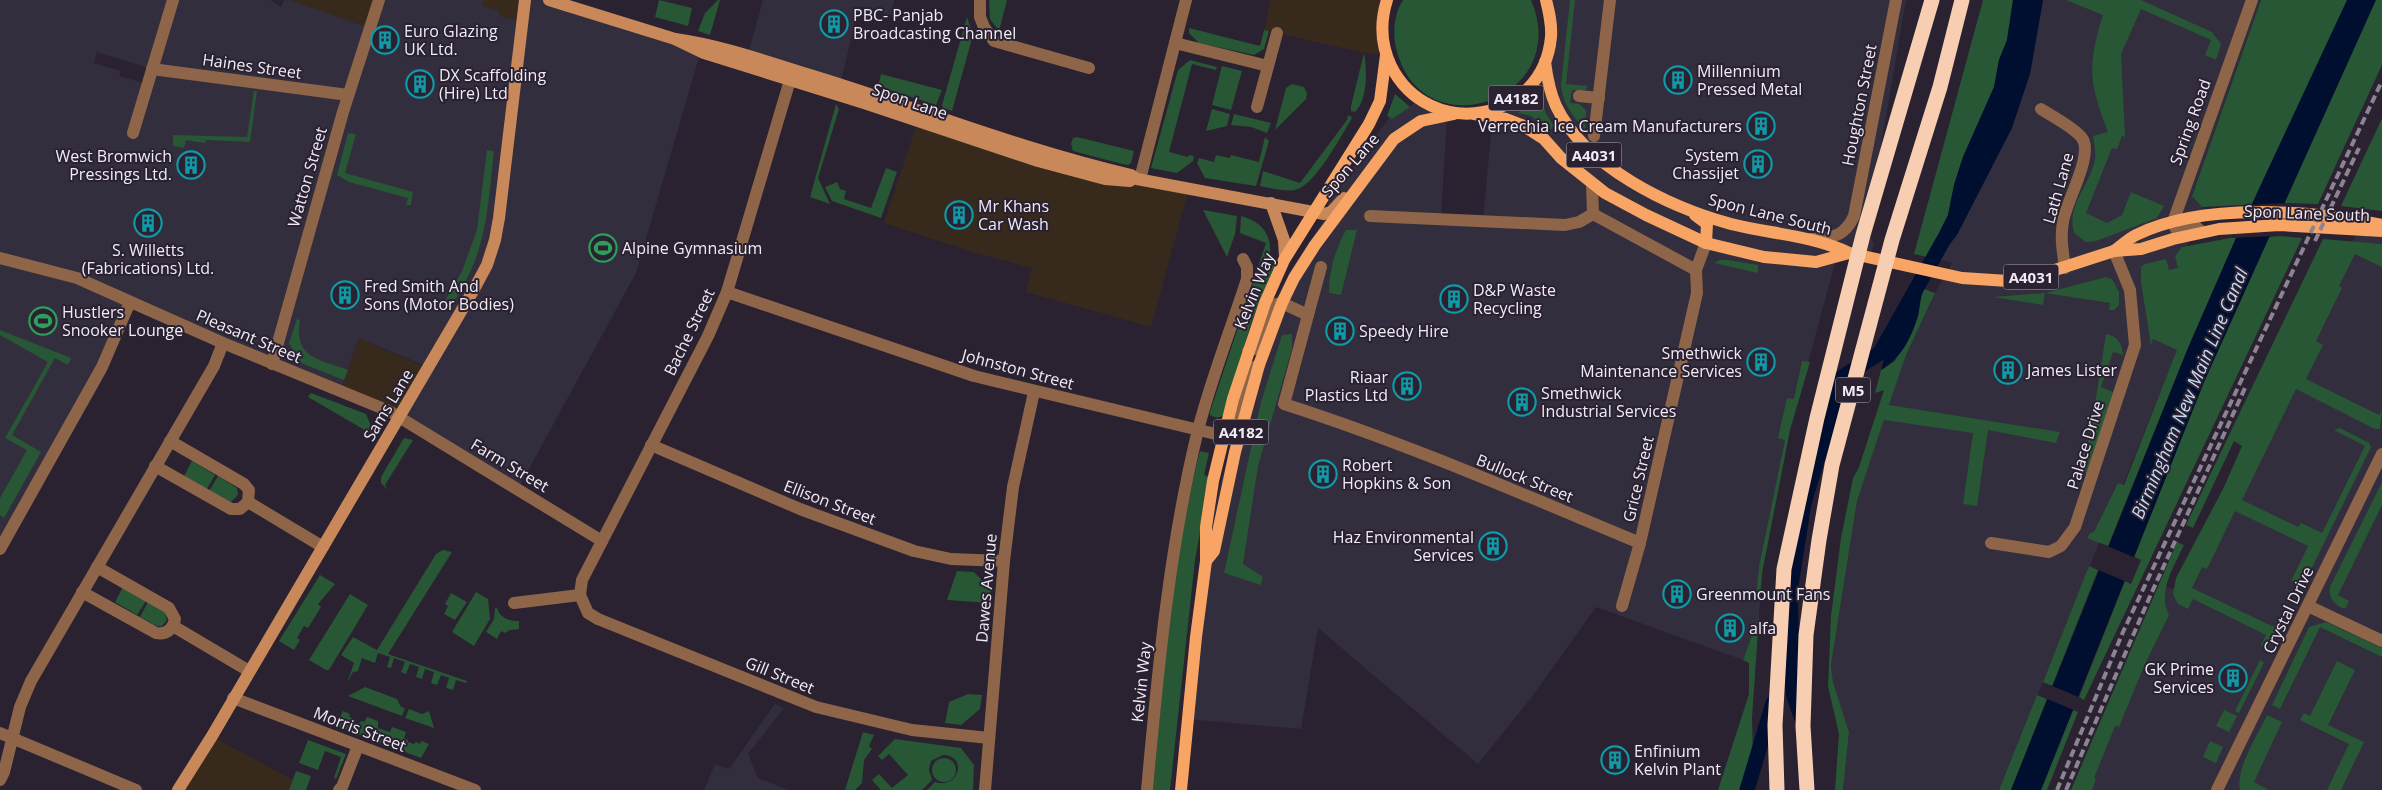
<svg xmlns="http://www.w3.org/2000/svg" width="2382" height="790" font-family="'Open Sans',sans-serif">
<style>
.commercial{fill:#372a1d}
.industrial{fill:#322e3e;fill-rule:evenodd}
.green{fill:#275734}
.water{fill:#000f2f}
.pier{fill:#2a2131}
.lines{fill:none;stroke-linecap:round;stroke-linejoin:round}
.canal{stroke:#000f2f;stroke-width:15}
.street{stroke:#8e6548;stroke-width:12}
.secondary{stroke:#c98859;stroke-width:12}
.primary{stroke:#f7a465;stroke-width:12}
.highway{stroke:#f7ceb2;stroke-width:15}
.rail{stroke:#8c8492;stroke-width:4;stroke-dasharray:8 4;stroke-linecap:butt}
.labels{text-anchor:middle;dominant-baseline:central;stroke-width:4;stroke-linejoin:round;paint-order:stroke}
.shield{fill:#2a2131;stroke:#b5aebb;stroke-width:1}
.shield-label{font-size:15px;font-weight:bold;fill:#f1ebf6}
.poi-label{font-size:16px;fill:#f1ebf6;stroke:#2a2131;text-anchor:start}
.street-label{font-size:16px;fill:#f1ebf6;stroke:#2a2131}
.water-label{font-size:18px;font-style:italic;fill:#c3daf7;stroke:#2a2131}
</style>
<rect width="100%" height="100%" fill="#2a2131"/>
<g class="commercial">
<polygon points="290,0 379,0 370,28"/>
<polygon points="438,0 525,0 522,22 498,16 500,12"/>
<polygon points="1271,0 1382,0 1386,55 1364,53 1264,30"/>
<polygon points="920,115 1189,189 1151,327 1026,292 1032,268 979,254 884,223"/>
<polygon points="359,338 429,369 400,417 340,391"/>
<polygon points="212,736 293,780 289,790 178,790"/>
</g>
<g class="industrial">
<path d="M0,0h270l11,7 3,-7h6l80,28 9,-28h105l-2,6 18,5 -1,5 23,6 3,-22h24l153,47 -66,226 -118,216 -118,-72 28,-49 -10,-5 -59,-25 -19,53 -210,-89 -130,247zM97,52l55,17 -4,15 -29,-8 2,-5 -27,-8z"/>
<polygon points="763,0 894,0 891,15 859,6 839,89 746,61"/>
<polygon points="1546,0 1906,0 1878,163 1865,224 1874,245 1869,257 1838,252 1790,430 1762,573 1759,616 1743,660 1596,607 1531,698 1478,764 1318,628 1301,729 1187,719 1206,561 1219,489 1250,369 1272,305 1292,268 1322,223 1329,200 1389,118 1410,107 1418,99 1447,117 1441,219 1483,221 1491,133 1474,114 1504,106 1545,62"/>
<polygon points="2043,0 2261,0 2192,195 2202,207 2204,216 2187,246 2182,247 2179,271 2153,339 2178,349 1999,790 1843,790 1849,732 1833,682 1831,665 1857,501 1906,355 1935,293 1952,263 1938,259 1940,255 2030,74"/>
<polygon points="2361,226 2382,228 2382,790 2081,790 2164,586 2174,589 2349,241 2353,241"/>
<polygon points="775,704 784,708 748,754 758,778 788,790 704,790 715,764 729,769"/>
</g>
<g class="green">
<polygon points="659,0 692,8 688,26 655,17"/>
<polygon points="718,0 720,0 710,35 698,31 705,13"/>
<polygon points="989,0 1007,0 999,31 990,19"/>
<path d="M1403,0h128c42,98 -104,150 -133,55 -6,-18 -5,-39 5,-55z"/>
<path d="M1570,0h5l-9,84 22,2 -3,4h-13l-2,13 9,1 7,6 -1,20c-13,-15 -22,-26 -24,-45z"/>
<polygon points="1983,0 2013,0 2007,40 1999,60 1994,87 1963,157 1954,185 1948,215 1927,257 1914,254"/>
<path d="M2066,0h75l71,32 9,12 -5,16 -11,-5 6,-15 -70,-31 -20,45 4,83 -3,-1 -5,13 -5,-1 -26,65 21,10 15,-8 9,-23 33,14 -7,12 -61,23 -10,1 -11,-8c-11,-26 16,-50 20,-75 1,-7 -1,-16 -2,-23l15,-4c-19,-49 -21,-67 -5,-117z"/>
<polygon points="2261,0 2382,0 2382,65 2318,204 2283,203 2202,207 2192,196"/>
<polygon points="967,17 973,35 952,111 943,108 942,105"/>
<polygon points="1189,28 1260,46 1264,30 1269,31 1264,49 1254,55 1199,43 1189,33"/>
<path d="M1364,53c3,17 4,46 -9,59l-4,-1v-5z"/>
<polygon points="1190,60 1217,67 1216,70 1192,64 1169,152 1188,157 1189,155 1194,156 1193,161 1177,173 1151,168 1178,70"/>
<polygon points="1222,66 1242,71 1231,110 1212,105"/>
<polygon points="881,74 942,90 936,105 878,86"/>
<polygon points="1292,84 1304,87 1307,93 1306,99 1275,130 1286,88"/>
<polygon points="254,91 257,91 250,142 206,140 205,143 186,140 184,148 173,146 173,135 247,137"/>
<polygon points="1395,94 1410,107 1392,119 1387,116"/>
<polygon points="1540,94 1546,114 1554,126 1550,130 1531,116 1518,113"/>
<polygon points="836,104 839,109 818,178 830,204 810,197"/>
<polygon points="1212,109 1230,114 1227,126 1206,131"/>
<polygon points="1234,114 1271,123 1267,133 1251,127 1231,125"/>
<path d="M1348,115l4,2 -1,3c-11,17 -36,66 -56,70 -10,2 -24,-2 -35,-4l3,-15 37,12 47,-63z"/>
<polygon points="2382,118 2382,211 2341,206 2377,129"/>
<polygon points="348,133 356,134 345,173 413,192 411,205 406,205 408,198 349,182 337,175"/>
<polygon points="1077,137 1134,151 1131,163 1128,165 1122,164 1073,151 1071,144 1073,138"/>
<polygon points="1265,137 1269,141 1256,186 1205,178 1197,163 1199,158 1214,162 1216,155 1230,158 1231,155 1259,162"/>
<path d="M487,150l7,1c-6,51 -6,94 -34,140 -4,7 -7,16 -15,17l-3,-2 20,-35 15,-41z"/>
<polygon points="886,168 897,172 881,218 832,201 825,187 837,182 840,189 846,191 844,199 871,208"/>
<polygon points="1203,210 1237,216 1235,234 1227,257"/>
<path d="M1241,216c21,6 31,18 29,40l7,3 -26,64 -25,90c-5,5 -10,6 -16,2v-3l56,-169 -26,-10z"/>
<path d="M1346,230h11l-16,65 -12,-2c0,-23 6,-43 17,-63z"/>
<polygon points="2280,236 2302,238 2084,700 2079,697 2125,581 2131,584 2141,560 2134,557 2204,382 2268,237"/>
<polygon points="2230,238 2236,238 2188,348 2108,546 2087,538 2090,533 2094,532 2118,483 2124,485 2177,350 2153,339 2151,345 2141,282 2141,267 2145,264 2166,259 2169,270 2178,268 2175,256 2182,247"/>
<polygon points="2323,239 2382,244 2382,267 2355,254 2339,286 2342,288 2316,341 2323,345 2306,379 2379,415 2382,410 2380,429 2375,429 2296,389 2242,500 2298,527 2301,523 2322,533 2365,446 2334,430 2340,428 2369,443 2371,447 2305,582 2303,584 2291,581 2308,546 2235,511 2207,569 2202,567 2192,588 2274,627 2278,620 2284,622 2272,643 2265,647 2261,645 2266,635 2193,599 2188,609 2178,604 2173,594 2176,578 2223,489 2242,446 2234,441 2193,528 2186,525"/>
<polygon points="1720,260 1727,260 1758,265 1758,273 1714,263"/>
<polygon points="2106,277 2112,279 2119,292 2119,305 2114,310 2109,310 2110,303 2045,293 2043,305 1993,297 2045,293"/>
<polygon points="1924,289 1935,293 1906,355 1889,405 2060,432 2056,443 1988,430 1977,506 1963,504 1973,433 1884,420 1857,501 1831,665 1833,682 1849,732 1843,790 1835,790 1839,734 1828,686 1831,616 1841,538 1853,478 1859,467 1884,390 1875,393 1881,370 1895,361 1918,315 1920,297"/>
<path d="M297,319l3,1c-7,38 19,39 48,50l-4,10 -43,-17 -12,-20z"/>
<polygon points="0,330 71,358 68,365 55,358 12,435 41,452 4,518 0,515 0,498 27,450 5,438 48,362 0,335"/>
<polygon points="1292,334 1292,349 1258,466 1243,564 1263,577 1261,585 1224,573 1261,402 1282,335"/>
<path d="M2106,334c12,2 16,10 17,21l-10,-3 -12,35 12,5 -25,82 -12,-4 14,-34z"/>
<polygon points="1802,361 1810,362 1790,430 1762,573 1760,600 1756,599 1759,567 1785,440 1778,438 1787,398 1794,399"/>
<polygon points="311,393 366,414 375,436 308,397"/>
<polygon points="404,438 413,440 385,485 388,490 381,483 381,477"/>
<path d="M1200,451l9,2 -5,22 6,2 -15,83 -25,230h-17c11,-113 18,-229 47,-339z"/>
<polygon points="192,461 215,475 207,489 184,476"/>
<polygon points="218,476 237,488 238,495 231,502 209,491"/>
<path d="M2382,482v23l-44,90 11,6 -3,7h-4c-8,-4 -14,-11 -12,-21z"/>
<path d="M2177,542l7,3c-10,21 -27,47 -15,70l-25,51 -25,61 -4,-1 -21,52 2,1 -4,11h-21z"/>
<polygon points="443,550 452,552 388,654 467,681 466,683 456,680 453,690 446,688 449,678 441,675 437,685 431,683 434,672 425,669 422,679 416,677 419,667 410,664 406,674 401,672 405,662 394,658 391,668 387,667 390,657 378,653 375,663 362,658 358,671 353,672 347,683 354,663 341,655 353,637 377,650 436,554"/>
<polygon points="2089,566 2098,570 2052,686 2043,682"/>
<polygon points="957,571 974,572 991,590 990,603 947,600"/>
<polygon points="320,575 335,584 318,604 321,607 308,628 304,626 297,638 300,640 294,650 279,641"/>
<polygon points="123,587 146,601 137,615 115,602"/>
<polygon points="476,592 488,599 490,619 474,646 452,632"/>
<polygon points="451,593 467,602 455,620 444,614 448,606 445,604"/>
<polygon points="350,594 368,605 329,670 326,670 309,660"/>
<polygon points="148,602 165,612 167,620 162,626 157,626 140,617"/>
<path d="M495,608h2c3,10 12,13 22,13v8l-9,1 -5,3 -4,-2 -4,8 -11,-7 8,-13z"/>
<polygon points="1759,616 1752,718 1753,757 1743,790 1718,790 1749,694 1749,663 1743,660"/>
<polygon points="2326,622 2382,648 2382,657 2320,627 2280,709 2272,705 2309,627"/>
<polygon points="2260,660 2264,663 2239,713 2235,711"/>
<polygon points="2337,661 2355,670 2328,725 2364,742 2341,790 2327,790 2349,744 2300,720 2304,713 2310,716"/>
<polygon points="365,687 397,699 401,707 405,708 402,716 348,696"/>
<polygon points="968,694 982,695 980,709 961,725 945,723 949,702"/>
<polygon points="2037,695 2047,699 2011,790 1999,790"/>
<polygon points="409,709 422,714 429,711 434,728 405,718"/>
<polygon points="2073,710 2078,712 2047,790 2041,790"/>
<polygon points="2224,710 2237,716 2229,732 2216,726"/>
<polygon points="343,711 350,714 349,717 353,718 352,721 359,724 361,721 364,722 367,717 378,721 378,728 390,732 392,727 406,732 404,738 408,740 408,742 414,744 416,742 420,744 421,741 429,744 421,758 336,726"/>
<path d="M2267,715l15,7 -28,60 15,8h-29c-5,-20 18,-56 27,-75z"/>
<polygon points="863,732 874,735 869,746 872,749 864,760 862,783 855,790 845,790"/>
<path d="M895,739l66,9 13,17 -1,25h-46l8,-8c23,8 34,-26 8,-27l-12,6 -2,9 3,10 -10,10h-41l-9,-10 7,-6 13,14 16,-13 -19,-21 -7,6 -4,-4z"/>
<polygon points="308,740 346,754 336,779 334,778 341,757 325,751 318,770 299,763"/>
<polygon points="2210,741 2223,747 2216,763 2203,757"/>
<circle cx="944" cy="770" r="12"/>
<polygon points="296,771 311,776 306,790 289,790"/>
</g>
<g class="water">
<polygon points="2013,0 2043,0 2030,74 2012,128 1957,235 1938,259 1927,257 1948,215 1954,185 1963,157 1994,87 1999,60 2007,40"/>
<polygon points="2347,0 2376,0 2204,382 2041,790 2011,790 2188,348 2236,238"/>
<path d="M1913,286l11,3c-4,9 -4,18 -6,27 -7,23 -17,42 -37,54l17,-60z"/>
</g>
<g class="pier">
<polygon points="2286,203 2271,236 2233,238 2249,205"/>
<polygon points="2105,545 2136,558 2127,582 2096,569"/>
<polygon points="2050,685 2081,698 2076,711 2045,698"/>
<polygon points="1759,733 1769,735 1770,738 1755,785 1753,749"/>
</g>
<g class="lines">
<g class="canal">
<polyline points="1803,722 1793,693 1790,591 1804,503 1842,377 1880,353 1943,241"/>
<polyline points="1747,790 1773,703"/>
</g>
<g class="street">
<polyline points="980,0 980,17 984,27 994,41 1089,68"/>
<polyline points="1175,43 1268,66"/>
<polyline points="152,69 348,95"/>
<polyline points="1579,96 1599,98"/>
<polyline points="1257,107 1277,33"/>
<path d="M2041,109c11,7 34,19 41,29 12,17 -16,63 -19,84 -3,16 0,30 2,46"/>
<polyline points="133,133 173,0"/>
<polyline points="1594,136 1610,0"/>
<polyline points="1140,179 1186,0"/>
<polyline points="1592,184 1593,214"/>
<polyline points="1593,214 1696,270"/>
<polyline points="1370,216 1565,225 1579,222 1593,214"/>
<polyline points="2202,232 2194,225 2176,229 2173,222 2252,0"/>
<path d="M1812,239c21,-1 33,-3 42,-23l42,-216"/>
<polyline points="0,258 77,278 223,343 389,411 602,541"/>
<path d="M1321,267l-37,137c122,39 238,90 356,139"/>
<polyline points="727,292 974,376 1224,436 1233,432 1250,369 1259,365"/>
<polyline points="1248,351 1257,348 1272,305 1282,303 1308,315"/>
<polyline points="272,364 343,112 379,0"/>
<polyline points="651,445 800,509 914,551 951,559 1004,561"/>
<polyline points="155,466 231,509 240,509 248,502 249,490 244,484 170,441"/>
<polyline points="248,502 323,547"/>
<polyline points="1991,543 2049,552 2061,546 2075,527 2135,345 2130,290 2114,251"/>
<polyline points="0,549 102,367 130,302"/>
<path d="M82,592l74,41c11,2 17,-4 19,-14l-6,-11 -72,-41"/>
<polyline points="580,595 582,580 708,336 727,292 793,70"/>
<polyline points="580,595 588,613 598,619 816,707 912,730 989,738"/>
<polyline points="514,603 580,595"/>
<polyline points="1622,606 1640,543 1697,293 1696,270 1706,243"/>
<polyline points="2308,606 2382,641"/>
<polyline points="173,626 249,671"/>
<polyline points="233,698 475,790"/>
<polyline points="0,733 136,790"/>
<polyline points="0,780 4,772 20,707 31,681 214,366 223,343"/>
<polyline points="339,790 342,787 358,746"/>
<polyline points="985,790 1004,561 1013,487 1034,392"/>
<path d="M1147,790c11,-121 22,-242 51,-360 13,-51 33,-101 49,-151v-12l-4,-8"/>
<polyline points="2217,790 2382,454"/>
</g>
<g class="secondary">
<polyline points="549,0 675,39 704,53 864,103 1038,161 1105,179 1130,181"/>
<path d="M675,39c43,6 84,20 125,33 111,33 218,77 331,103l6,4 187,35 7,-2 13,-14"/>
<polyline points="1271,203 1284,240 1285,257"/>
<polyline points="178,790 212,736 473,291 487,265 495,240 499,218 525,0"/>
</g>
<g class="primary">
<path d="M1387,0c-7,22 -6,45 4,66 38,76 152,57 160,-29 1,-13 -2,-25 -5,-37"/>
<path d="M1545,62c2,15 5,31 11,44 29,61 113,101 175,118 39,10 81,11 118,29l113,25 46,3 22,-3 84,-27 27,-2 32,-10 46,-10 60,-4 103,6"/>
<polyline points="1474,114 1506,119 1524,126 1544,139 1561,158 1605,193 1646,215 1706,243 1764,257 1816,262 1849,253"/>
<polyline points="1695,215 1707,224 1706,243"/>
<path d="M2114,251c7,-5 14,-12 22,-16 67,-33 174,-25 246,-10"/>
<polyline points="1206,561 1214,551 1235,452 1259,365 1282,303 1294,278 1315,245 1394,139 1421,121 1454,114"/>
<polyline points="1181,790 1196,637 1206,561 1206,527 1213,481 1233,399 1265,303 1284,260 1369,124 1380,101 1386,55"/>
</g>
<g class="highway">
<polyline points="1777,790 1775,725 1784,569 1817,418 1863,235 1932,0"/>
<polyline points="1807,790 1803,726 1806,635 1819,540 1832,465 1892,240 1940,87 1962,0"/>
</g>
<g class="rail">
<polyline points="2315,241 2359,148"/>
<polyline points="2057,790 2123,632 2382,81"/>
<polyline points="2066,790 2151,594 2245,388"/>
</g>
</g>
<defs>
<g id="building-ring" transform="scale(1.4375)"><circle r="9.5" fill="#2a2131" stroke="#0f9aa8" stroke-width="1.5"/><path d="M-4-6H4V6H1V3H-1V6H-4ZM-2.5-4.3h1.7v1.8h-1.7ZM.8-4.3h1.7v1.8H.8ZM-2.5-1h1.7V.8h-1.7ZM.8-1h1.7V.8H.8Z" fill="#0f9aa8"/></g>
<g id="stadium-ring" transform="scale(1.4375)"><circle r="9.5" fill="#2a2131" stroke="#2e9e5b" stroke-width="1.5"/><path d="M0-5a6.5 5 0 1 0 0 10a6.5 5 0 1 0 0-10ZM-3.5-1.8h7v3.6h-7Z" fill="#2e9e5b"/></g>
</defs>
<g fill-rule="evenodd">
<use href="#building-ring" x="834" y="24"/>
<use href="#building-ring" x="385" y="40"/>
<use href="#building-ring" x="1678" y="80"/>
<use href="#building-ring" x="420" y="84"/>
<use href="#building-ring" x="1761" y="126"/>
<use href="#building-ring" x="1758" y="164"/>
<use href="#building-ring" x="191" y="165"/>
<use href="#building-ring" x="959" y="215"/>
<use href="#building-ring" x="148" y="223"/>
<use href="#stadium-ring" x="603" y="248"/>
<use href="#building-ring" x="345" y="295"/>
<use href="#building-ring" x="1454" y="299"/>
<use href="#stadium-ring" x="43" y="321"/>
<use href="#building-ring" x="1340" y="331"/>
<use href="#building-ring" x="1761" y="362"/>
<use href="#building-ring" x="2008" y="370"/>
<use href="#building-ring" x="1407" y="386"/>
<use href="#building-ring" x="1522" y="402"/>
<use href="#building-ring" x="1323" y="474"/>
<use href="#building-ring" x="1493" y="546"/>
<use href="#building-ring" x="1677" y="594"/>
<use href="#building-ring" x="1730" y="628"/>
<use href="#building-ring" x="2233" y="678"/>
<use href="#building-ring" x="1615" y="760"/>
</g>
<g class="labels">
<g class="shield">
<rect x="1488.5" y="85.5" width="55" height="25" rx="4"/>
<rect x="1566.5" y="142.5" width="55" height="25" rx="4"/>
<rect x="2003.5" y="264.5" width="55" height="25" rx="4"/>
<rect x="1835.5" y="377.5" width="35" height="25" rx="4"/>
<rect x="1213.5" y="419.5" width="55" height="25" rx="4"/>
</g>
<g class="shield-label">
<text x="1516" y="98">A4182</text>
<text x="1594" y="155">A4031</text>
<text x="2031" y="277">A4031</text>
<text x="1853" y="390">M5</text>
<text x="1241" y="432">A4182</text>
</g>
<g class="poi-label">
<text x="853" y="15">PBC- Panjab<tspan x="853" dy="18">Broadcasting Channel</tspan></text>
<text x="404" y="31">Euro Glazing<tspan x="404" dy="18">UK Ltd.</tspan></text>
<text x="1697" y="71">Millennium<tspan x="1697" dy="18">Pressed Metal</tspan></text>
<text x="439" y="75">DX Scaffolding<tspan x="439" dy="18">(Hire) Ltd</tspan></text>
<text x="1742" y="126" text-anchor="end">Verrechia Ice Cream Manufacturers</text>
<text x="1739" y="155" text-anchor="end">System<tspan x="1739" dy="18">Chassijet</tspan></text>
<text x="172" y="156" text-anchor="end">West Bromwich<tspan x="172" dy="18">Pressings Ltd.</tspan></text>
<text x="978" y="206">Mr Khans<tspan x="978" dy="18">Car Wash</tspan></text>
<text x="622" y="248">Alpine Gymnasium</text>
<text x="148" y="250" text-anchor="middle">S. Willetts<tspan x="148" dy="18">(Fabrications) Ltd.</tspan></text>
<text x="364" y="286">Fred Smith And<tspan x="364" dy="18">Sons (Motor Bodies)</tspan></text>
<text x="1473" y="290">D&amp;P Waste<tspan x="1473" dy="18">Recycling</tspan></text>
<text x="62" y="312">Hustlers<tspan x="62" dy="18">Snooker Lounge</tspan></text>
<text x="1359" y="331">Speedy Hire</text>
<text x="1742" y="353" text-anchor="end">Smethwick<tspan x="1742" dy="18">Maintenance Services</tspan></text>
<text x="2027" y="370">James Lister</text>
<text x="1388" y="377" text-anchor="end">Riaar<tspan x="1388" dy="18">Plastics Ltd</tspan></text>
<text x="1541" y="393">Smethwick<tspan x="1541" dy="18">Industrial Services</tspan></text>
<text x="1342" y="465">Robert<tspan x="1342" dy="18">Hopkins &amp; Son</tspan></text>
<text x="1474" y="537" text-anchor="end">Haz Environmental<tspan x="1474" dy="18">Services</tspan></text>
<text x="1696" y="594">Greenmount Fans</text>
<text x="1749" y="628">alfa</text>
<text x="2214" y="669" text-anchor="end">GK Prime<tspan x="2214" dy="18">Services</tspan></text>
<text x="1634" y="751">Enfinium<tspan x="1634" dy="18">Kelvin Plant</tspan></text>
</g>
<g class="street-label">
<text transform="translate(252 66) rotate(8)">Haines Street</text>
<text transform="translate(910 101) rotate(19)">Spon Lane</text>
<text transform="translate(1859 105) rotate(-79)">Houghton Street</text>
<text transform="translate(2190 122) rotate(-70)">Spring Road</text>
<text transform="translate(1350 165) rotate(-49)">Spon Lane</text>
<text transform="translate(307 177) rotate(-74)">Watton Street</text>
<text transform="translate(2058 188) rotate(-74)">Lath Lane</text>
<text transform="translate(2307 213) rotate(2)">Spon Lane South</text>
<text transform="translate(1770 214) rotate(14)">Spon Lane South</text>
<text transform="translate(1254 291) rotate(-68)">Kelvin Way</text>
<text transform="translate(689 332) rotate(-64)">Bache Street</text>
<text transform="translate(249 336) rotate(23)">Pleasant Street</text>
<text transform="translate(1018 369) rotate(15)">Johnston Street</text>
<text transform="translate(388 405) rotate(-59)">Sams Lane</text>
<text transform="translate(2085 445) rotate(-73)">Palace Drive</text>
<text transform="translate(510 465) rotate(31)">Farm Street</text>
<text transform="translate(1525 478) rotate(22)">Bullock Street</text>
<text transform="translate(1638 479) rotate(-77)">Grice Street</text>
<text transform="translate(830 502) rotate(21)">Ellison Street</text>
<text transform="translate(986 588) rotate(-85)">Dawes Avenue</text>
<text transform="translate(2288 610) rotate(-64)">Crystal Drive</text>
<text transform="translate(780 675) rotate(22)">Gill Street</text>
<text transform="translate(1141 682) rotate(-84)">Kelvin Way</text>
<text transform="translate(360 729) rotate(21)">Morris Street</text>
</g>
<g class="water-label">
<text transform="translate(2189 393) rotate(-67)">Birmingham New Main Line Canal</text>
</g>
</g>
</svg>
